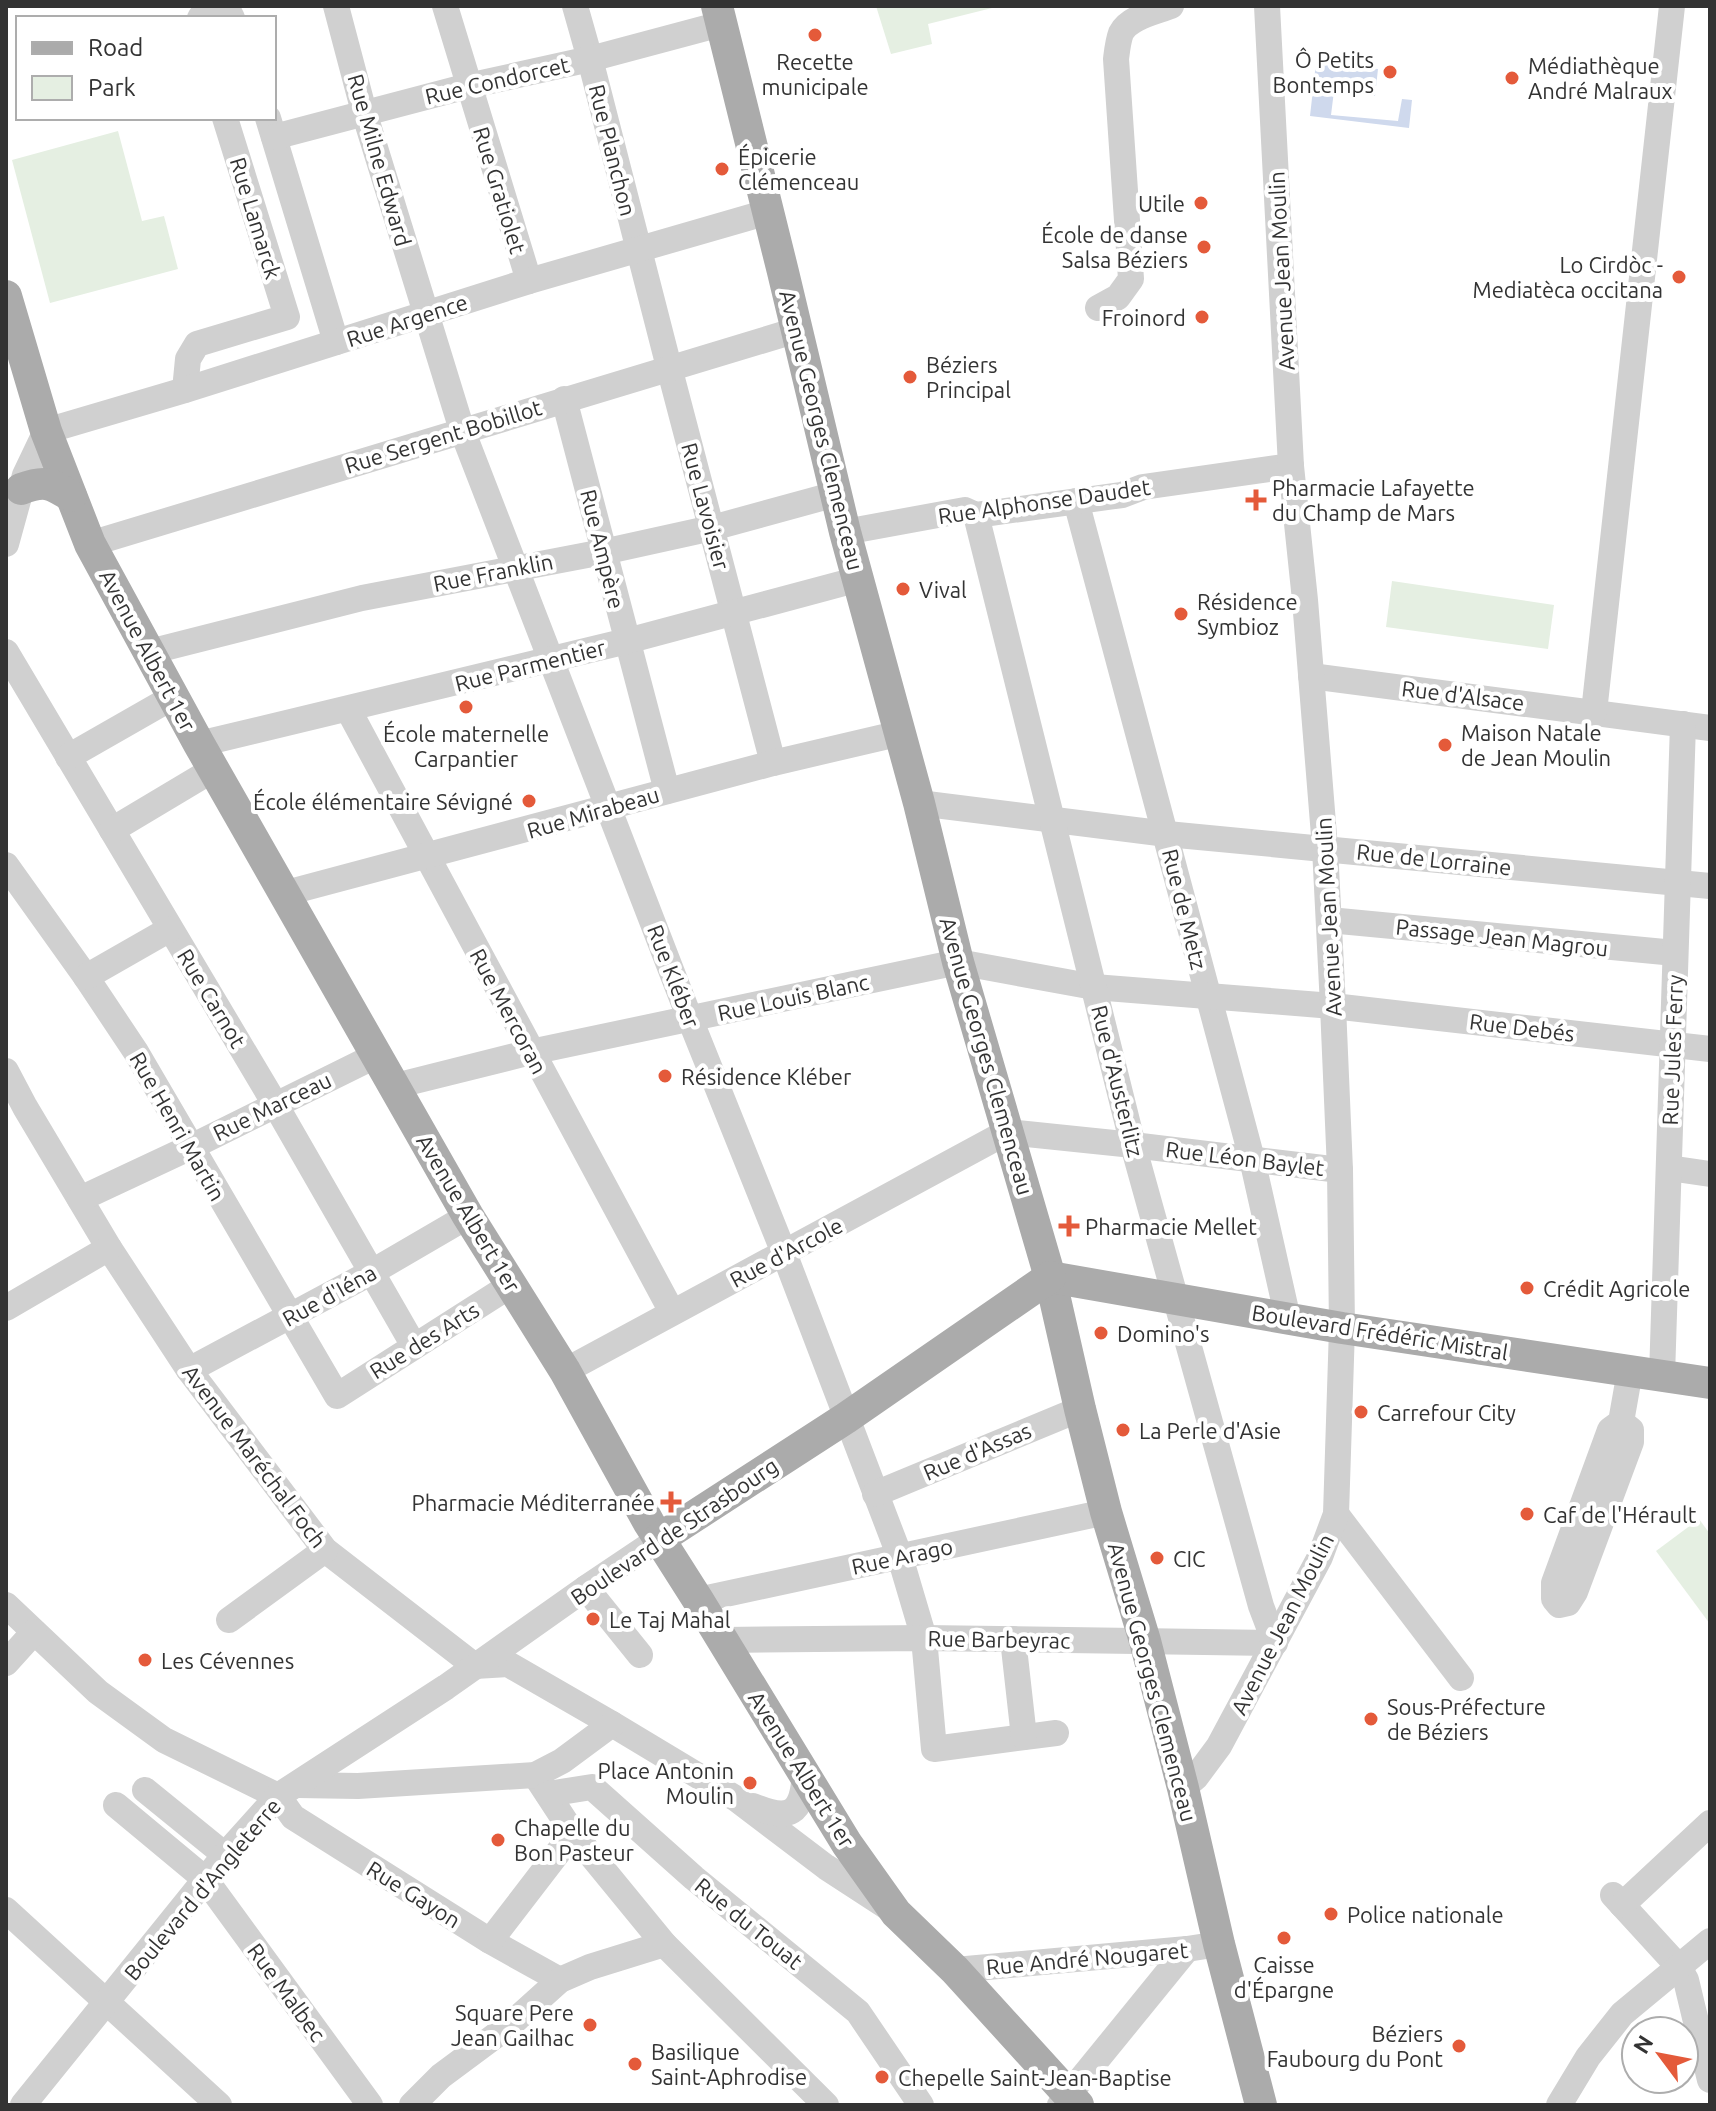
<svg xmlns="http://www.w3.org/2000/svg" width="1716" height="2111" font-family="Ubuntu,sans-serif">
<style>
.green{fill:#e5efe2}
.water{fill:#cfd9ed}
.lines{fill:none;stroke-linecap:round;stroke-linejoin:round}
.minor{stroke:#d0d0d0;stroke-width:26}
.major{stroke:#ababab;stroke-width:32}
.poi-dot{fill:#e45a3a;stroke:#fff;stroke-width:3}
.labels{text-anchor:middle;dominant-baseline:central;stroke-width:8;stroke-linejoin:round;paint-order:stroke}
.poi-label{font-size:22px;fill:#333;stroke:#fff;text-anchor:start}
.street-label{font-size:22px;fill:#333;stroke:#fff}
</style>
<rect width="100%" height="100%" fill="#fff"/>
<g class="green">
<polygon points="876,6 1000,6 928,24 932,44 891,54"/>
<polygon points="118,131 142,221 164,216 178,269 50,303 12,160"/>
<polygon points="1392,581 1554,605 1548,649 1386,627"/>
<polygon points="1699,1519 1710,1534 1710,1624 1656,1551"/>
</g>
<polygon class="water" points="1316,63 1378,69 1375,96 1334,91 1331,115 1398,121 1402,99 1412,100 1409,128 1310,116"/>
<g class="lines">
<g class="minor">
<polyline points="336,6 364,112 462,430 690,1019 784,1253 900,1557 924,1638 934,1749 1056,1733"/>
<polyline points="445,6 529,281"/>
<polyline points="575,6 590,59 669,367 773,763"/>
<polyline points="200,18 207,8 227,8 232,18"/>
<polyline points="268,118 336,342"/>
<polyline points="274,137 468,86 590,59 721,24"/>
<path d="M1098,308l20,-11 13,-18 -15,-220c1,-8 2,-18 5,-26 8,-16 35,-21 50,-27"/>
<polyline points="185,390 188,359 197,344 287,317 225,118"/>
<polyline points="564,399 667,791"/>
<polyline points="1076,501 1252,1159 1288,1319"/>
<polyline points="845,532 965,510 976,515 1122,495 1143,487 1291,466"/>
<polyline points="6,544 25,475 46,431 185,390 529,281 768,212"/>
<polyline points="90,544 797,330"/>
<polyline points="6,652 275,1104 414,1346"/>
<polyline points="149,652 362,598 603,552 712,528 836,494"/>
<polyline points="1311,676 1710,728"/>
<polyline points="348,709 672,1312"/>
<polyline points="1594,712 1672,6"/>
<polyline points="199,744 627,641 859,579"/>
<polyline points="68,757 173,697"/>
<polyline points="919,803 1167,834 1710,886"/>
<polyline points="112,830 214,769"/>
<polyline points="6,865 86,977 136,1052 337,1396 511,1285"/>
<polyline points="286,893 773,763 901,733"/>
<polyline points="1329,920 1675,953"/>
<polyline points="86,977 170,929"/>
<polyline points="6,1071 25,1107 109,1248 189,1370 325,1550 475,1666 508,1664 612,1724 735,1798 826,1867 889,1908"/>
<polyline points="395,1086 531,1052 958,962 1094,987 1333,1006 1710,1049"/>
<polyline points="1669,1168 1710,1174"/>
<polyline points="80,1199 191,1147 377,1055"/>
<polyline points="6,1308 109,1248"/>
<polyline points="189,1370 372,1272 468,1216"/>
<polyline points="565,1371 1007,1132 1133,1145 1340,1170"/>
<polyline points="1662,1376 1683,724"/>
<polyline points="1621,1422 1631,1430 1631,1442 1575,1592 1568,1603 1559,1605 1554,1599 1554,1583 1610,1430 1621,1422 1630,1371"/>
<polyline points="875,1494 1080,1409"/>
<polyline points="1336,1514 1461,1678"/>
<polyline points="586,1588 640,1655"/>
<polyline points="698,1600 1106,1512"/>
<polyline points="6,1605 98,1692 164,1740 278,1796 293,1817 490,1941 560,1980"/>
<polyline points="229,1620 325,1550"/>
<polyline points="1013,1639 1024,1737"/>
<polyline points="723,1640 924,1638 1275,1643 1261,1606 1133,1145 976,515"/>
<polyline points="6,1663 34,1632"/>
<polyline points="535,1775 573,1833 664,1944 826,2105"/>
<polyline points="297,1785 358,1786 535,1775 562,1761 612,1724"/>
<polyline points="1183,1788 1196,1777 1219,1746 1320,1557 1336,1514 1342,1328 1340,1170 1333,1006 1325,848 1305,600 1291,466 1267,6"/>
<polyline points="145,1790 225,1855"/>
<polyline points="548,1794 592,1787 694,1878 858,2012 921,2105"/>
<polyline points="116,1805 205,1879 370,2105"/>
<path d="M753,1806c37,15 49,9 52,-33"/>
<polyline points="1613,1895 1678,1966 1686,1980 1710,2080"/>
<polyline points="1622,1905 1710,1823"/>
<polyline points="6,1910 219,2105"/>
<polyline points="490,1941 573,1833"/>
<polyline points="955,1970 1187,1949 1219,1944"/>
<polyline points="23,2105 225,1855 278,1796 446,1687 586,1588 659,1539"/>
<polyline points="412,2105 441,2076 511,2024 560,1980 590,1967 664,1944"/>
<polyline points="1060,2105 1187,1949"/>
<polyline points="1559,2105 1588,2057 1622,2014 1710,1941"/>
</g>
<g class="major">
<polyline points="717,6 783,272 845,532 919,803 958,962 1050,1277 1080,1409 1106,1512 1145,1641 1183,1788 1219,1944 1261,2105"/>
<polyline points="6,296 46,431 90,544 199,744 468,1216 565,1371 649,1523 698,1600 847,1844 896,1913 955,1970 1078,2105"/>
<path d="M21,489c24,-9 29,-6 50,7"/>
<polyline points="1050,1277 1342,1328 1710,1383"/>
<polyline points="659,1539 846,1418 1050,1277"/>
</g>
</g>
<g class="poi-dot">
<circle cx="815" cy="35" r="8"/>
<circle cx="1390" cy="72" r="8"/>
<circle cx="1512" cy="78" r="8"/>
<circle cx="722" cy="169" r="8"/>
<circle cx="1201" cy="203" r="8"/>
<circle cx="1204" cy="247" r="8"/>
<circle cx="1679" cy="277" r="8"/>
<circle cx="1202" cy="317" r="8"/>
<circle cx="910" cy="377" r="8"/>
<path d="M1252 488h8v8h8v8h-8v8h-8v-8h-8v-8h8z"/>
<circle cx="903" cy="589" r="8"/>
<circle cx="1181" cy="614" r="8"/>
<circle cx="466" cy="707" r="8"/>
<circle cx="1445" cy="745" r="8"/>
<circle cx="529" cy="801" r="8"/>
<circle cx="665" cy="1076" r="8"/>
<path d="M1065 1214h8v8h8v8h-8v8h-8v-8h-8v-8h8z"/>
<circle cx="1527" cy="1288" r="8"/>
<circle cx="1101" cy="1333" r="8"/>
<circle cx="1361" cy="1412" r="8"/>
<circle cx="1123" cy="1430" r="8"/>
<path d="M667 1490h8v8h8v8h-8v8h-8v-8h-8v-8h8z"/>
<circle cx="1527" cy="1514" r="8"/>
<circle cx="1157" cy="1558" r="8"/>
<circle cx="593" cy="1619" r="8"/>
<circle cx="145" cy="1660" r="8"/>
<circle cx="1371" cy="1719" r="8"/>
<circle cx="750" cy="1783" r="8"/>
<circle cx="498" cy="1840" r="8"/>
<circle cx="1331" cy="1914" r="8"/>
<circle cx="1284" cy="1938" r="8"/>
<circle cx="590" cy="2025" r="8"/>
<circle cx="1459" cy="2046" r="8"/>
<circle cx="635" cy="2064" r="8"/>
<circle cx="882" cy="2077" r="8"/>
</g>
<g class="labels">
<g class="poi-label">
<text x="1374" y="59" text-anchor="end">Ô Petits<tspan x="1374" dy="25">Bontemps</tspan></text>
<text x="815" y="61" text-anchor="middle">Recette<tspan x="815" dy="25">municipale</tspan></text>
<text x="1528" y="65">Médiathèque<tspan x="1528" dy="25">André Malraux</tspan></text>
<text x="738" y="156">Épicerie<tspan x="738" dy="25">Clémenceau</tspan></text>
<text x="1185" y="203" text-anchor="end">Utile</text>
<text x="1188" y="234" text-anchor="end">École de danse<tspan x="1188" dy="25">Salsa Béziers</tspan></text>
<text x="1663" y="264" text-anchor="end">Lo Cirdòc -<tspan x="1663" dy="25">Mediatèca occitana</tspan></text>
<text x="1186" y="317" text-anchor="end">Froinord</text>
<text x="926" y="364">Béziers<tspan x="926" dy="25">Principal</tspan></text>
<text x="1272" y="487">Pharmacie Lafayette<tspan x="1272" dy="25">du Champ de Mars</tspan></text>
<text x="919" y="589">Vival</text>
<text x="1197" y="601">Résidence<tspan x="1197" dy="25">Symbioz</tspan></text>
<text x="1461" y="732">Maison Natale<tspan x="1461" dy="25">de Jean Moulin</tspan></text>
<text x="466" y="733" text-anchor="middle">École maternelle<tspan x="466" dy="25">Carpantier</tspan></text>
<text x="513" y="801" text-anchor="end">École élémentaire Sévigné</text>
<text x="681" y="1076">Résidence Kléber</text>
<text x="1085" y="1226">Pharmacie Mellet</text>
<text x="1543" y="1288">Crédit Agricole</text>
<text x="1117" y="1333">Domino's</text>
<text x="1377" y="1412">Carrefour City</text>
<text x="1139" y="1430">La Perle d'Asie</text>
<text x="655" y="1502" text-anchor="end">Pharmacie Méditerranée</text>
<text x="1543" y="1514">Caf de l'Hérault</text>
<text x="1173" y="1558">CIC</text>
<text x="609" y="1619">Le Taj Mahal</text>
<text x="161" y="1660">Les Cévennes</text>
<text x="1387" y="1706">Sous-Préfecture<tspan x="1387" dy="25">de Béziers</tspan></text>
<text x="734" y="1770" text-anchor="end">Place Antonin<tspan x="734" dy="25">Moulin</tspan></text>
<text x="514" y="1827">Chapelle du<tspan x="514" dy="25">Bon Pasteur</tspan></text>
<text x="1347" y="1914">Police nationale</text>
<text x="1284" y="1964" text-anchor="middle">Caisse<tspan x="1284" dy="25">d'Épargne</tspan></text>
<text x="574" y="2012" text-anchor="end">Square Pere<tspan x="574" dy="25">Jean Gailhac</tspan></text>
<text x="1443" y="2033" text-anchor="end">Béziers<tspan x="1443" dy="25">Faubourg du Pont</tspan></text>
<text x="651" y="2051">Basilique<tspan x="651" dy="25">Saint-Aphrodise</tspan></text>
<text x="898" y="2077">Chepelle Saint-Jean-Baptise</text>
</g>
<g class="street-label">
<text transform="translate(497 80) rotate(-13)">Rue Condorcet</text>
<text transform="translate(613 150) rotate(76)">Rue Planchon</text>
<text transform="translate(380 160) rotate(74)">Rue Milne Edward</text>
<text transform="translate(500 190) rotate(73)">Rue Gratiolet</text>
<text transform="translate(256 218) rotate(73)">Rue Lamarck</text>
<text transform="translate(1281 271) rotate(-93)">Avenue Jean Moulin</text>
<text transform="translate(407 320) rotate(-18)">Rue Argence</text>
<text transform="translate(822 430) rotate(76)">Avenue Georges Clemenceau</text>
<text transform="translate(443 436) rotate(-17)">Rue Sergent Bobillot</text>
<text transform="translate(1044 501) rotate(-8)">Rue Alphonse Daudet</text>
<text transform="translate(706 506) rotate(75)">Rue Lavoisier</text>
<text transform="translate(603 549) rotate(76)">Rue Ampère</text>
<text transform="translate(493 572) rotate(-11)">Rue Franklin</text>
<text transform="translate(148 650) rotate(62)">Avenue Albert 1er</text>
<text transform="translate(530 665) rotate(-14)">Rue Parmentier</text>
<text transform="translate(1463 695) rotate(7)">Rue d'Alsace</text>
<text transform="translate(593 812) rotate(-16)">Rue Mirabeau</text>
<text transform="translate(1434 859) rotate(6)">Rue de Lorraine</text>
<text transform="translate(1185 909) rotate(76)">Rue de Metz</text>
<text transform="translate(1328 917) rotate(-93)">Avenue Jean Moulin</text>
<text transform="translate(1502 937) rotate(6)">Passage Jean Magrou</text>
<text transform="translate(674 976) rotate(69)">Rue Kléber</text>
<text transform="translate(793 997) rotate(-12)">Rue Louis Blanc</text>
<text transform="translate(212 998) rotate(59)">Rue Carnot</text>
<text transform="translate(509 1011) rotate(62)">Rue Mercoran</text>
<text transform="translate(1522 1027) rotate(7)">Rue Debés</text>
<text transform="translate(1672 1050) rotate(-88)">Rue Jules Ferry</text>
<text transform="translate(987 1056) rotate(74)">Avenue Georges Clemenceau</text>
<text transform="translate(1118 1081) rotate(76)">Rue d'Austerlitz</text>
<text transform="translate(272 1106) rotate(-26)">Rue Marceau</text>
<text transform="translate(178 1126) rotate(60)">Rue Henri Martin</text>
<text transform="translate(1245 1158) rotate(7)">Rue Léon Baylet</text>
<text transform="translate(469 1213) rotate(59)">Avenue Albert 1er</text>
<text transform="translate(786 1252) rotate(-28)">Rue d'Arcole</text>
<text transform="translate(329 1295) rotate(-29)">Rue d'Iéna</text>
<text transform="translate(1380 1332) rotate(9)">Boulevard Frédéric Mistral</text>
<text transform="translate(424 1340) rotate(-32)">Rue des Arts</text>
<text transform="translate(977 1451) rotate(-23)">Rue d'Assas</text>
<text transform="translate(255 1456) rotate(53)">Avenue Maréchal Foch</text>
<text transform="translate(674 1531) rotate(-34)">Boulevard de Strasbourg</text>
<text transform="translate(902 1556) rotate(-12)">Rue Arago</text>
<text transform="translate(1282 1624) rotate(-63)">Avenue Jean Moulin</text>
<text transform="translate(999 1639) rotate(1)">Rue Barbeyrac</text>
<text transform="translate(1153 1682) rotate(75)">Avenue Georges Clemenceau</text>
<text transform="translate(802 1769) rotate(58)">Avenue Albert 1er</text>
<text transform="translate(202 1889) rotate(-50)">Boulevard d'Angleterre</text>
<text transform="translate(414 1894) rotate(32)">Rue Gayon</text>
<text transform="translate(749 1923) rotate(39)">Rue du Touat</text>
<text transform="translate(1087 1958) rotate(-5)">Rue André Nougaret</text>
<text transform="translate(287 1992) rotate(54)">Rue Malbec</text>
</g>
</g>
<rect width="1716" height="2111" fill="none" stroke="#333333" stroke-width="16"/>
<rect x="16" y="16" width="260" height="104" fill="#ffffff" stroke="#adadad" stroke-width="2"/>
<rect x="32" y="42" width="40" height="12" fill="#ababab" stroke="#adadad" stroke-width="2"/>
<text x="88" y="56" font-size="24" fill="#333333">Road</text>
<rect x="32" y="76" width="40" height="24" fill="#e5efe2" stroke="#adadad" stroke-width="2"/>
<text x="88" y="96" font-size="24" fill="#333333">Park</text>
<g transform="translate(1660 2055) rotate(302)"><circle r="38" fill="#ffffff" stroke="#adadad" stroke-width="2"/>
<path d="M0-6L14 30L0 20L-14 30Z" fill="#e45a3a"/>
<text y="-12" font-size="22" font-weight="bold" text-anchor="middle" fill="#333333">N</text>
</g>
</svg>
